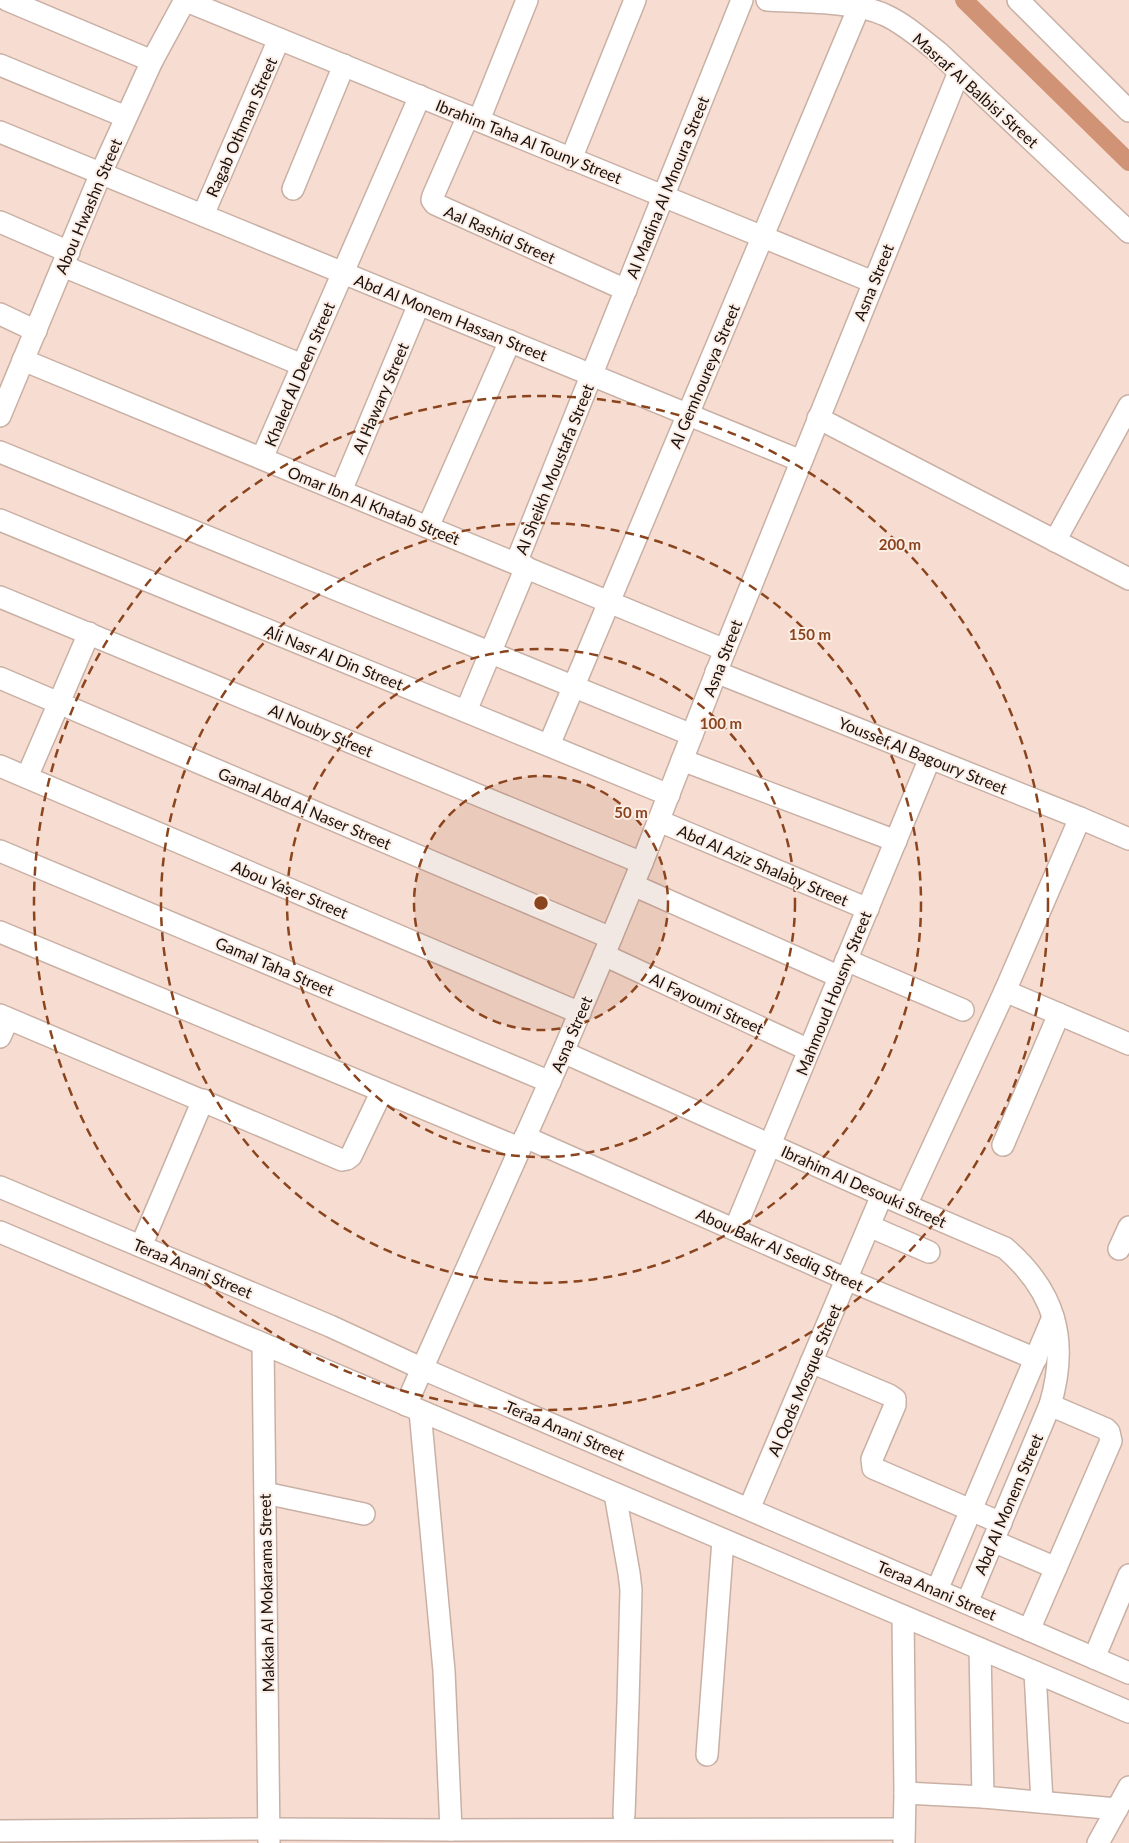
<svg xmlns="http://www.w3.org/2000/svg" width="1129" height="1843" font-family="Lato,sans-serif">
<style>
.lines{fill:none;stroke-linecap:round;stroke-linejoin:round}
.canal{stroke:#d19375;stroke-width:18}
.minor-casing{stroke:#c9b0a5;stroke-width:24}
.minor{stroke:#fff;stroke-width:21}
.ring{fill:none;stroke:#8a441e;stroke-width:2.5;stroke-dasharray:9 6}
.labels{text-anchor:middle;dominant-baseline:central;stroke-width:4;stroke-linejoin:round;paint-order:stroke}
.street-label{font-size:16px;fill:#19110d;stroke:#fcede5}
.centre{fill:#8a441e;stroke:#fcede5;stroke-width:2.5}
.ring-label{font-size:15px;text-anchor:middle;font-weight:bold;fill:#8a441e;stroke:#fcede5;stroke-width:4;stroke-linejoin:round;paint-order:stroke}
</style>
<rect width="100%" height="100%" fill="#f7ddd1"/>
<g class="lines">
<polyline class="canal" points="964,0 1129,162"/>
<g class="minor-casing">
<g id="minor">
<polyline points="7,0 152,61"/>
<polyline points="184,0 873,282"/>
<path d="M767,0c33,2 89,1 118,15 20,9 36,24 53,37l191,180"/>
<polyline points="1018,0 1129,111"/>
<polyline points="0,65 126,117"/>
<polyline points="468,116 433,196 432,200 435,204 626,290"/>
<polyline points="479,120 527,0"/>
<polyline points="0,132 801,461"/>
<polyline points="571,159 635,0"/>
<polyline points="293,189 344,65"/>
<polyline points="203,215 279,39"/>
<polyline points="0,222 69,252"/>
<polyline points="63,266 302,365"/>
<polyline points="0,314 36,331"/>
<polyline points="23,360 725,650"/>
<polyline points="0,416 101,173 152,61 185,0"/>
<polyline points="818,418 1129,579"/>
<polyline points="0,452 692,735"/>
<polyline points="262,458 420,96"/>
<polyline points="341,491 419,304"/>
<polyline points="0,520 669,795"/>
<polyline points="428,527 510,341"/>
<polyline points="1055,541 1129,406"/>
<polyline points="516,563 742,0"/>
<polyline points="0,597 642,863"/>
<polyline points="716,672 1080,818 1129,839"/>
<polyline points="0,678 611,938"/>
<polyline points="466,711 526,567"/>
<polyline points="549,745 859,7"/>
<polyline points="682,760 896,841"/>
<polyline points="0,766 580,1013"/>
<polyline points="27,777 89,633"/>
<polyline points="659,821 868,909"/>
<polyline points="0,851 550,1082"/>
<polyline points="633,885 840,977"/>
<polyline points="0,932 519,1148"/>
<polyline points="604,955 809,1050"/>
<polyline points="846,960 963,1010"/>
<polyline points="1005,991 1129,1044"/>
<polyline points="0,1015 342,1160 347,1159 351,1156 382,1091"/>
<polyline points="0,1037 8,1019"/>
<path d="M563,1052l319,143 123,53c51,44 64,93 45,157l-83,198"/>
<polyline points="525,1137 846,1279 1036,1359"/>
<polyline points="1003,1145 1059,1014"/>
<polyline points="0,1187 330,1326 423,1369 1129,1673"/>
<polyline points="906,1205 1005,991 1080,818"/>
<polyline points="869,1226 929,1252"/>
<polyline points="735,1229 930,758"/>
<polyline points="0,1232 1129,1712"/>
<polyline points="141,1246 203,1100"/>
<polyline points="1119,1249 1129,1227"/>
<polyline points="263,1344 269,1843"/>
<polyline points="811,1362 889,1395 895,1399 895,1405 872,1459 873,1468 1001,1523"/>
<polyline points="406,1405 563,1052 604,955 642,863 725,650 959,72"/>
<polyline points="265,1493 364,1514"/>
<polyline points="615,1494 629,1573 631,1590 628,1703 624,1815"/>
<polyline points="749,1509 882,1195"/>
<polyline points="993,1541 1056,1568"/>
<polyline points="937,1590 1053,1317"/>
<polyline points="903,1616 905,1793 904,1843"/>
<polyline points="1029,1630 1111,1441 1109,1432 1106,1429 1050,1405"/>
<polyline points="980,1649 983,1797"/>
<polyline points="1094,1658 1129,1575"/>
<polyline points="1035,1672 1042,1802"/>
<polyline points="707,1755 723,1540"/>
<polyline points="905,1793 983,1797 1117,1809"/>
<polyline points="451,1830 904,1829"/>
<polyline points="0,1831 269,1829 451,1830 444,1671 420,1411"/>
<polyline points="1098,1843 1129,1787"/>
</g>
</g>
<use href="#minor" class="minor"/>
</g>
<circle cx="541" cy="903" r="127" fill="#8a441e" fill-opacity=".12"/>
<g class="ring">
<circle cx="541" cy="903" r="127"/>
<circle cx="541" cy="903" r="254"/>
<circle cx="541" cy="903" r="380"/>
<circle cx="541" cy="903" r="507"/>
</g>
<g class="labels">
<g class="street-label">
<text transform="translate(976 90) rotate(42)">Masraf Al Balbisi Street</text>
<text transform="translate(241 127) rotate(-66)">Ragab Othman Street</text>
<text transform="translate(529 141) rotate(22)">Ibrahim Taha Al Touny Street</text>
<text transform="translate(667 187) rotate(-68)">Al Madina Al Mnoura Street</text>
<text transform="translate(88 206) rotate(-67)">Abou Hwashn Street</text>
<text transform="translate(500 234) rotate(24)">Aal Rashid Street</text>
<text transform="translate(873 282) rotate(-68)">Asna Street</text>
<text transform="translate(451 317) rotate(22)">Abd Al Monem Hassan Street</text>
<text transform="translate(299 374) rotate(-67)">Khaled Al Deen Street</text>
<text transform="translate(704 376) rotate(-67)">Al Gemhoureya Street</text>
<text transform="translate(380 398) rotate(-67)">Al Hawary Street</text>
<text transform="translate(554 469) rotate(-68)">Al Sheikh Moustafa Street</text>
<text transform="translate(374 505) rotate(22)">Omar Ibn Al Khatab Street</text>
<text transform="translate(334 657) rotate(22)">Ali Nasr Al Din Street</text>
<text transform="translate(722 658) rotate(-69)">Asna Street</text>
<text transform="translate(321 730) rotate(23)">Al Nouby Street</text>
<text transform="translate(923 755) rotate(22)">Youssef Al Bagoury Street</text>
<text transform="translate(305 808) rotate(23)">Gamal Abd Al Naser Street</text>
<text transform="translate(763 865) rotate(23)">Abd Al Aziz Shalaby Street</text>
<text transform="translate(290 889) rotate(23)">Abou Yaser Street</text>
<text transform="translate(275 966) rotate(23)">Gamal Taha Street</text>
<text transform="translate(833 993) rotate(-68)">Mahmoud Housny Street</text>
<text transform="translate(707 1003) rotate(25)">Al Fayoumi Street</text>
<text transform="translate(571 1034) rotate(-67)">Asna Street</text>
<text transform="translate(864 1186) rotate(24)">Ibrahim Al Desouki Street</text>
<text transform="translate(780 1249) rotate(24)">Abou Bakr Al Sediq Street</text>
<text transform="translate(193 1268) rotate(23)">Teraa Anani Street</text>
<text transform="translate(804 1380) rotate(-67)">Al Qods Mosque Street</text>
<text transform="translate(565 1430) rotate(23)">Teraa Anani Street</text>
<text transform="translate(1008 1504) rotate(-67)">Abd Al Monem Street</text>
<text transform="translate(937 1590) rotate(23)">Teraa Anani Street</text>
<text transform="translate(266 1593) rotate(-91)">Makkah Al Mokarama Street</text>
</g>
</g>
<circle cx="541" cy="903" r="8" class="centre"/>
<g class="ring-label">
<text x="900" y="550">200 m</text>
<text x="810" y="640">150 m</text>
<text x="721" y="729">100 m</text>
<text x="631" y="818">50 m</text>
</g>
</svg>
